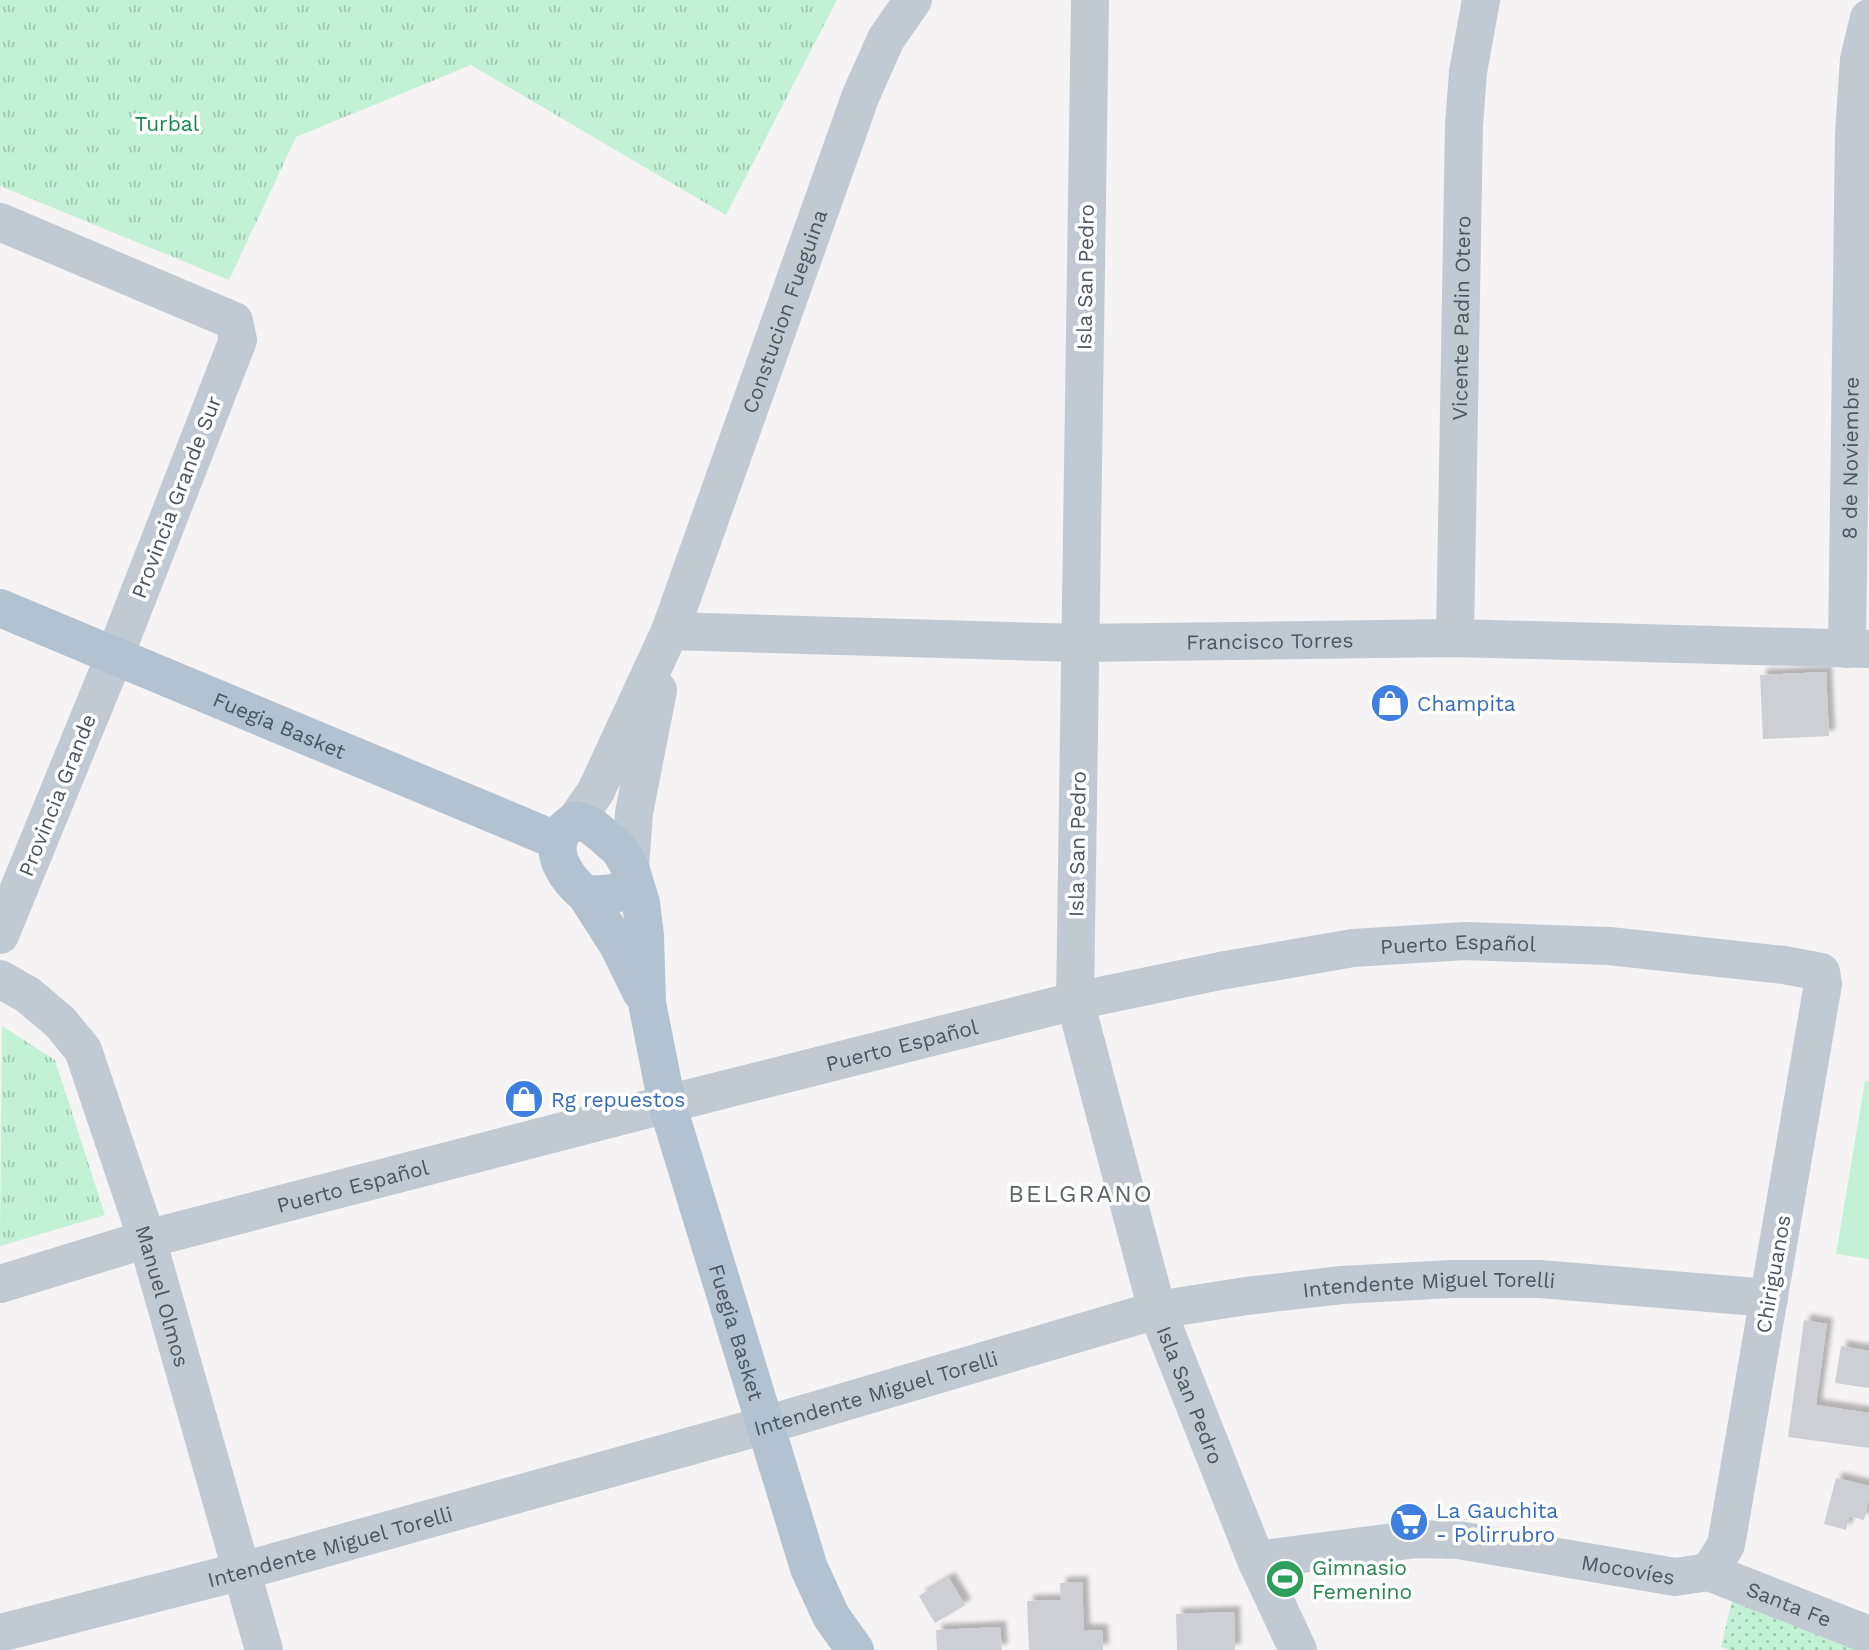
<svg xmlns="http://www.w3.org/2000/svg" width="1869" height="1650" font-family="'Work Sans',sans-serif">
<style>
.grass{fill:url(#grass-dots)}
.park{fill:url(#park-tufts)}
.pitch{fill:#c3f1d5}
.building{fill:#cdcfd5;filter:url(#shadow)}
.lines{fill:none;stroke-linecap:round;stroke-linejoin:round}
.minor{stroke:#c1cad2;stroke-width:38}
.major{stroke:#b3c2d1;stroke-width:38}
.labels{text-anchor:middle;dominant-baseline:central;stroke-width:7;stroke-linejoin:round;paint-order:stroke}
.park-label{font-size:21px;fill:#17864f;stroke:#fff}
.street-label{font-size:21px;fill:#4a5661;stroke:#fff}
.shop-label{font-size:21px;fill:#366cbe;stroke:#fff;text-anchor:start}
.leisure-label{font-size:21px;fill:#27864d;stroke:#fff;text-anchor:start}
.quarter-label{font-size:24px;letter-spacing:2px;fill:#5f6368;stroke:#fff}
</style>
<defs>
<pattern id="grass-dots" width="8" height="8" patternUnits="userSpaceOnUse" patternTransform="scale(1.75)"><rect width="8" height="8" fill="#c3f1d5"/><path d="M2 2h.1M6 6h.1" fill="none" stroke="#a0c6b0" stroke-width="1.8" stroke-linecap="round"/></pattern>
<pattern id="park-tufts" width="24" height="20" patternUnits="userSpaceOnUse" patternTransform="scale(1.75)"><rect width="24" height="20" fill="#c3f1d5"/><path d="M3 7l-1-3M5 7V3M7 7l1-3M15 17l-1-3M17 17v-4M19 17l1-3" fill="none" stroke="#a0c6b0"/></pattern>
<filter id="shadow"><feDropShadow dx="6" dy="-6" stdDeviation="2" flood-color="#0004"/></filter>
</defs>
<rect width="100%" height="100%" fill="#f5f3f3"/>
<polygon class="grass" points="1732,1601 1869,1650 1730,1650 1721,1647"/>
<g class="park">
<polygon points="0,0 837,0 726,215 471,65 296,137 229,280 0,186"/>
<polygon points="2,1026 55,1060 105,1215 0,1246"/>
</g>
<polygon class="pitch" points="1865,1081 1869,1082 1869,1259 1836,1254"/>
<g class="building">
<polygon points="1826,672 1829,736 1763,739 1760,675"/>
<polygon points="1804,1320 1827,1324 1816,1405 1869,1413 1869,1448 1788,1437"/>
<polygon points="1841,1346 1869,1351 1869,1388 1835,1383"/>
<polygon points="1836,1478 1869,1486 1869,1499 1864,1520 1849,1516 1846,1530 1824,1524"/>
<polygon points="949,1578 965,1605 935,1623 919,1596"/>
<polygon points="1082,1582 1084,1630 1102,1630 1103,1650 1029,1650 1027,1601 1061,1600 1060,1583"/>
<polygon points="1234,1612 1235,1650 1177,1650 1176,1614"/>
<polygon points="1000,1627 1002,1650 937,1650 936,1630"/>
</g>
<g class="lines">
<g class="minor">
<path id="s1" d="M1090,0l-15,1001 82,309 99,250 42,90"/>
<polyline points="0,222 234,321 238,340 115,655 0,935"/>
<path id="s2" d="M670,631l409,12 376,-5 414,11"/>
<path id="s3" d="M1455,638l9,-513 4,-53 13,-72"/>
<path id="s4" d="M1847,649l7,-515 5,-75 10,-41"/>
<path id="s5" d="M576,820l20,-29 74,-160 191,-536 25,-56 27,-39"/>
<polyline points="630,867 634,813 658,690"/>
<path id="s6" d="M0,979l28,16 32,27 23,28 64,189 117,411"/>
<path id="s7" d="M0,1284l147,-45 520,-135 408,-103 145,-30 133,-23 112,-7 144,5 175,19 37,7 2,12 -97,561 -17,27"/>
<path id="s8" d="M1256,1560l161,-21 41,1 217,37 34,-5 160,63"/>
<path id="s9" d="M0,1633l242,-62 524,-146 391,-115 89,-14 96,-11 110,-6h88l229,19"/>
</g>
<g class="major">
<path id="s10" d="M0,608l558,233"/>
<path id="s11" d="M633,878l-15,15 -32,2c-17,-14 -39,-41 -23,-64 3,-4 9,-8 13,-11l16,6 27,23 11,18 11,36 4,33 2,67 20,101 142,464 22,48 24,34"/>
<polyline points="586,895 618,945 641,992"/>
</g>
</g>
<defs>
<g id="shop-disc" transform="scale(2.0125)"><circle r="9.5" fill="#3f7fe0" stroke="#fff"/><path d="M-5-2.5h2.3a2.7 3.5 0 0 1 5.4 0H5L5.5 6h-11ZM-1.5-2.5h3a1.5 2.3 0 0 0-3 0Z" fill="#fff"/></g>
<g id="supermarket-disc" transform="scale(2.0125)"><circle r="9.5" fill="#3f7fe0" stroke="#fff"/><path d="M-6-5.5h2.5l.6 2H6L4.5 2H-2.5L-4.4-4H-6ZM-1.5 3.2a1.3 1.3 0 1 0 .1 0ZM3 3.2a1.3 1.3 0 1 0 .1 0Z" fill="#fff"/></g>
<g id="stadium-disc" transform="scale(2.0125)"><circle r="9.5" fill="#2e9e5b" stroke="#fff"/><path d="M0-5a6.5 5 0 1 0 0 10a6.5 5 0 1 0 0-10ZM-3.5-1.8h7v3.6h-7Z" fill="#fff"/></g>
</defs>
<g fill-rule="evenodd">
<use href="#shop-disc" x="1390" y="703"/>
<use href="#shop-disc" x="524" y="1099"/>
<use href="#supermarket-disc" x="1409" y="1522"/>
<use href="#stadium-disc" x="1285" y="1579"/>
</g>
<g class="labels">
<g class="park-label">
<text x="167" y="123">Turbal</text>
</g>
<g class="street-label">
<text transform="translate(1085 277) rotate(-89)">Isla San Pedro</text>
<text stroke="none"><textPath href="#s5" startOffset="551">Constucion Fueguina</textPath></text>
<text stroke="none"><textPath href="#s3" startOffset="320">Vicente Padin Otero</textPath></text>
<text stroke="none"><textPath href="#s4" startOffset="191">8 de Noviembre</textPath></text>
<text transform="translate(176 497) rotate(-69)">Provincia Grande Sur</text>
<text stroke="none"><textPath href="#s2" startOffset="600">Francisco Torres</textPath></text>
<text stroke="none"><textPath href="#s10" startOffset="303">Fuegia Basket</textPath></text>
<text transform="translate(57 795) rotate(-68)">Provincia Grande</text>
<text transform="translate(1077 844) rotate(-89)">Isla San Pedro</text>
<text stroke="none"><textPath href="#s7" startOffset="1500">Puerto Español</textPath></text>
<text stroke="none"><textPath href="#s7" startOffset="933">Puerto Español</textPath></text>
<text stroke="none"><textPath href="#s7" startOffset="366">Puerto Español</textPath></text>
<text transform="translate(1773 1274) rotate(-80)">Chiriguanos</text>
<text stroke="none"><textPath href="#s9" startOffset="1475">Intendente Miguel Torelli</textPath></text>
<text stroke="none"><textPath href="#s6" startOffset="369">Manuel Olmos</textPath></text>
<text stroke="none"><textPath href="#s11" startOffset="698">Fuegia Basket</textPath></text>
<text stroke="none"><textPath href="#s9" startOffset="908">Intendente Miguel Torelli</textPath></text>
<text stroke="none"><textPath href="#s1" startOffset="1412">Isla San Pedro</textPath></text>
<text stroke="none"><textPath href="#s9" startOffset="341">Intendente Miguel Torelli</textPath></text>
<text stroke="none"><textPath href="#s8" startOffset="376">Mocovíes</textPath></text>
<text stroke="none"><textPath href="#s8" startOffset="544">Santa Fe</textPath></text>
</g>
<g class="shop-label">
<text x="1417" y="703">Champita</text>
<text x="551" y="1099">Rg repuestos</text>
<text x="1436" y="1510">La Gauchita<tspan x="1436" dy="24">- Polirrubro</tspan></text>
</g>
<g class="leisure-label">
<text x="1312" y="1567">Gimnasio<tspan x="1312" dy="24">Femenino</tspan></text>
</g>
<g class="quarter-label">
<text x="1081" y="1194">BELGRANO</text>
</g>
</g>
</svg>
